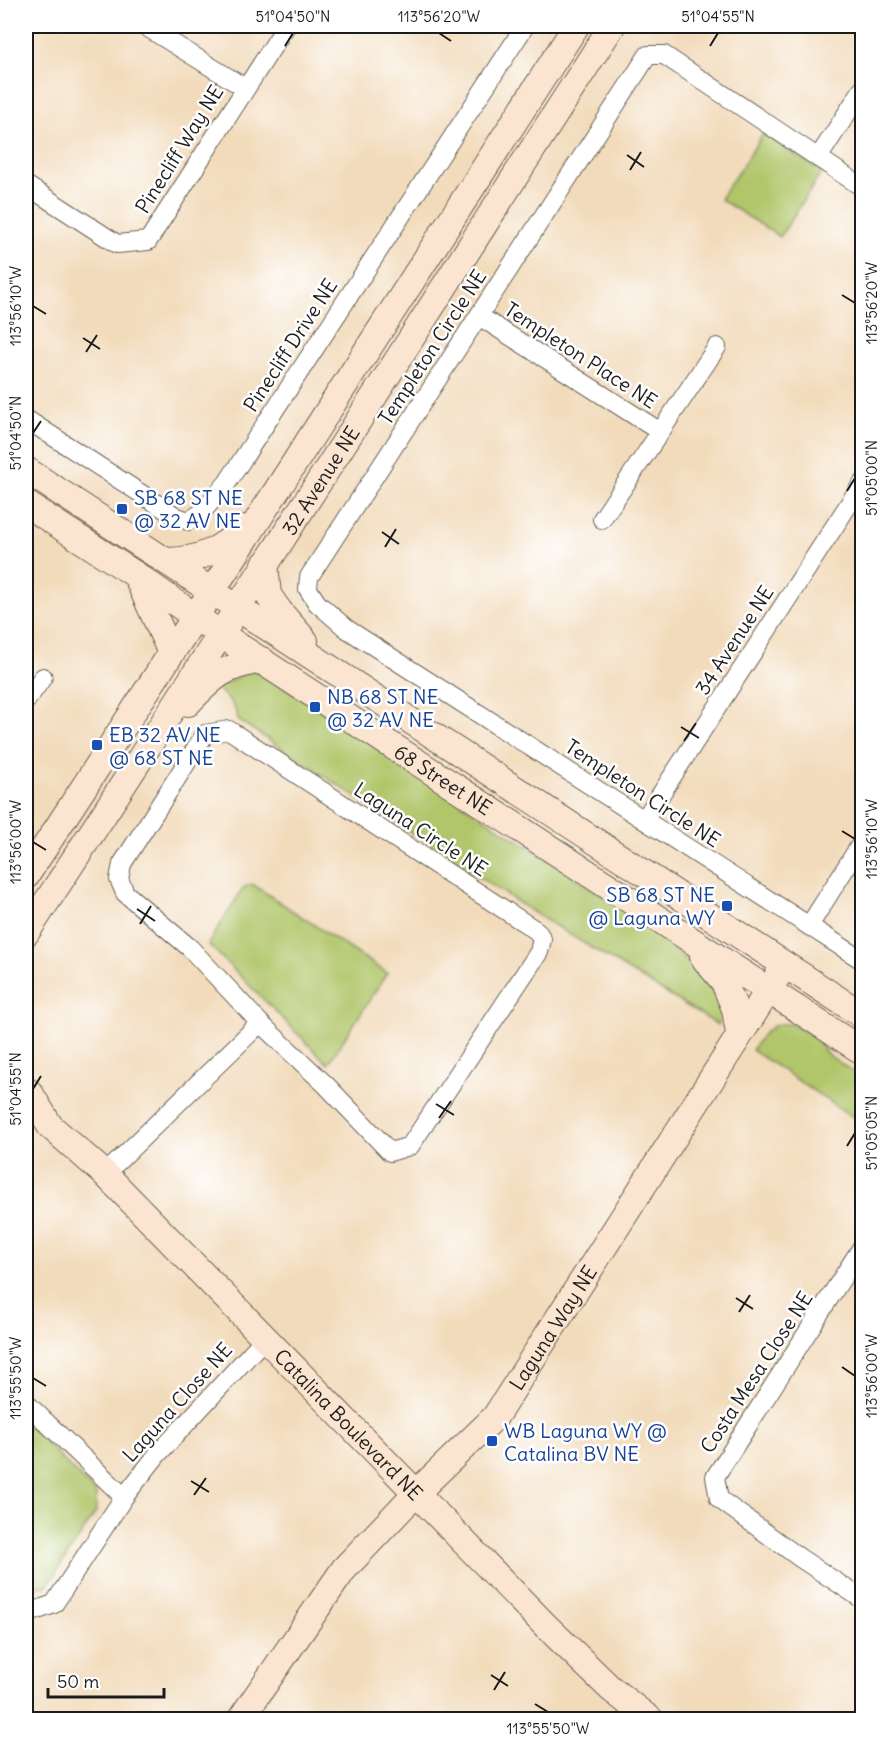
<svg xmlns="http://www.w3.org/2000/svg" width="888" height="1745" font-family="Delius,sans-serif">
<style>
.green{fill:#b1c66a;stroke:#667143;stroke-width:1.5}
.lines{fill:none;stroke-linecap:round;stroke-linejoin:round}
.street-casing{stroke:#675f54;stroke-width:20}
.secondary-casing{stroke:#675f54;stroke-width:28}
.street{stroke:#fff;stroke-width:18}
.secondary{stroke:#fce5d0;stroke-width:26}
.ticks{fill:none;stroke:#1c1c1c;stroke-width:2}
.transit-dot{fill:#1a4fb4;stroke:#fff;stroke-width:2}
.labels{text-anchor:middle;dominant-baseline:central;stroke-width:5;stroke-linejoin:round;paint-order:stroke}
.street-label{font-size:20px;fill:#1c1c1c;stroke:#fff}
.transit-label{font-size:20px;fill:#164399;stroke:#fff;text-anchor:start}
.neatline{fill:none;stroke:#1c1c1c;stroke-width:2}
.ticks-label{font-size:15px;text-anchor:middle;fill:#1c1c1c}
</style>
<rect width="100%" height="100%" fill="#fff"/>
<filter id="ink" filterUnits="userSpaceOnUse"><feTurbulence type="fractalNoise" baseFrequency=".0167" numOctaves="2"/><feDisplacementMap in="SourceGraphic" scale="12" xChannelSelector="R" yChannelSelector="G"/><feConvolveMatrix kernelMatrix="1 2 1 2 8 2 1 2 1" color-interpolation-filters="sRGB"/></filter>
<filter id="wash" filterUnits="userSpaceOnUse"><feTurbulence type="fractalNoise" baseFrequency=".008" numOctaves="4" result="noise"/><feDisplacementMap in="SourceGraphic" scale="24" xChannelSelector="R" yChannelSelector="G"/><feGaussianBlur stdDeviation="1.35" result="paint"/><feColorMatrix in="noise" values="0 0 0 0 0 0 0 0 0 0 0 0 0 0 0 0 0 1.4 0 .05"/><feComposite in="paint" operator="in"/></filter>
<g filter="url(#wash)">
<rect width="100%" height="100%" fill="#f2dbbb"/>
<g class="green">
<polygon points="763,134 822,172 780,237 720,199"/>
<path d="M253,670l16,7 357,234 43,33 37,33 -2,2c11,14 20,28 14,46l-182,-111 -298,-194c-1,-15 -13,-23 -22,-33z"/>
<polygon points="252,884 387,973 328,1064 208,944 244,887"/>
<path d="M779,1024h11l24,12 13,18 35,24v45l-110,-73c8,-12 13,-21 27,-26z"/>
<polygon points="26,1423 96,1493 96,1512 47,1586 28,1588 26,1586"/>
</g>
</g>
<g filter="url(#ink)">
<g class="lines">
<g class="street-casing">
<g id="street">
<polyline points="145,26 245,88"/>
<polyline points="818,158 862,90"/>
<polyline points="26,185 117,244 148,241 286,26"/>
<polyline points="862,187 664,55 648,55 309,577 308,589 317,603 347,629 862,960"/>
<polyline points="479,316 659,431"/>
<polyline points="26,419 177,517 189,521 201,513 227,483 525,26"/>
<polyline points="602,519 717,347"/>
<polyline points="26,701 43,677"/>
<polygon points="229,730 537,931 542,939 539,952 410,1146 390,1152 326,1085 260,1023 190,948 125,893 119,879 122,864 205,734"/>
<polyline points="644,820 862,484"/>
<polyline points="809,926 862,842"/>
<polyline points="105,1174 260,1023"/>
<polyline points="862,1247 715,1477 719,1499 800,1558 862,1599"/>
<polyline points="26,1403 124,1497"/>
<polyline points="26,1607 32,1612 54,1604 124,1497 157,1455 266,1337"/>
</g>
</g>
<g class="secondary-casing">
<g id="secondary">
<polyline points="26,470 862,1015"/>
<path id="s1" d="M26,504l110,71 84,59 642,417"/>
<path d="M167,561c36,-1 52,-11 78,-33"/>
<polyline points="265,564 268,595 280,612 305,641"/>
<polyline points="136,575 167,644 170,653"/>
<path d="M188,703c26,-27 36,-37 74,-43"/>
<polyline points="26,876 221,577 576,26"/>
<path id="s2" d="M26,933c198,-300 391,-605 586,-907"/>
<polyline points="703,957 724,982 735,1009 739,1034"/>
<path id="s3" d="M26,1090l4,3 20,33 55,48 440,451 66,64 40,31"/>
<path id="s4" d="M240,1720l104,-151 72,-76 79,-76 282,-440"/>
</g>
</g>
<use href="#street" class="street"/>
<use href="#secondary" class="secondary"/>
</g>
</g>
<path class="ticks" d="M439,33l12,8M285,46l8,-13M710,46l8,-13M627,155l17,12M630,170l11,-18M842,295l13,8M33,306l13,8M83,338l17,11M86,352l11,-17M33,433l8,-12M847,491l8,-13M382,532l17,12M385,547l11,-18M681,727l18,11M684,741l12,-18M842,831l13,8M33,842l13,8M137,909l18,12M140,924l11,-18M33,1089l8,-13M436,1104l18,11M439,1118l12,-17M847,1146l8,-13M736,1298l17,11M739,1312l11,-17M842,1367l13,9M33,1378l13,8M191,1481l18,11M194,1495l12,-17M491,1675l17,11M494,1690l11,-18M535,1704l13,8"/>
<g class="transit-dot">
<rect x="116" y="503" width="12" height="12" rx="3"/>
<rect x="309" y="701" width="12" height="12" rx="3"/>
<rect x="91" y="739" width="12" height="12" rx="3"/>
<rect x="721" y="900" width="12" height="12" rx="3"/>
<rect x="486" y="1435" width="12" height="12" rx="3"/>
</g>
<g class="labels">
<g class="street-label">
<text transform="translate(179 149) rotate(-58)">Pinecliff Way NE</text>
<text transform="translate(290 345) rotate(-57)">Pinecliff Drive NE</text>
<text transform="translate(432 347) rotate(-57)">Templeton Circle NE</text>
<text transform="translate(581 355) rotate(33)">Templeton Place NE</text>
<text stroke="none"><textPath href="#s2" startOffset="540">32 Avenue NE</textPath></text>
<text transform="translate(734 640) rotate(-57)">34 Avenue NE</text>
<text stroke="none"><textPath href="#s1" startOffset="500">68 Street NE</textPath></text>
<text transform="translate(643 793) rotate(33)">Templeton Circle NE</text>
<text transform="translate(421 829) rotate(33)">Laguna Circle NE</text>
<text stroke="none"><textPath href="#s4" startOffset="504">Laguna Way NE</textPath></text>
<text transform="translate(756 1372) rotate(-57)">Costa Mesa Close NE</text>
<text transform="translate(177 1402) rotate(-48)">Laguna Close NE</text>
<text stroke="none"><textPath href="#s3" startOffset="466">Catalina Boulevard NE</textPath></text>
</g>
<g class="transit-label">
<text x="134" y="497">SB 68 ST NE<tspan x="134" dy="23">@ 32 AV NE</tspan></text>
<text x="327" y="696">NB 68 ST NE<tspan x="327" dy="23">@ 32 AV NE</tspan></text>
<text x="109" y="734">EB 32 AV NE<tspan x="109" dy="23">@ 68 ST NE</tspan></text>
<text x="715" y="894" text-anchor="end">SB 68 ST NE<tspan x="715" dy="23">@ Laguna WY</tspan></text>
<text x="504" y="1430">WB Laguna WY @<tspan x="504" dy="23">Catalina BV NE</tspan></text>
</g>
</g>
<rect width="888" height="1745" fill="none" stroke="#fff" stroke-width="66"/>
<path d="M48 1688v9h116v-9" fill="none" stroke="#1c1c1c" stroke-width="3"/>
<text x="57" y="1688" font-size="18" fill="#1c1c1c" stroke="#ffffff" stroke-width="4.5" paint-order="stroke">50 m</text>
<rect x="33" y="33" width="822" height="1679" class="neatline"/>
<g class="ticks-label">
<text x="293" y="22">51°04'50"N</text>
<text x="439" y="22">113°56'20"W</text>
<text x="718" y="22">51°04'55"N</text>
<text transform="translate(872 303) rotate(-90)" y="5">113°56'20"W</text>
<text transform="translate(16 306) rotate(-90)" y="5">113°56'10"W</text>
<text transform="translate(16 433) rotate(-90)" y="5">51°04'50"N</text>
<text transform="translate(872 478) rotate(-90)" y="5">51°05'00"N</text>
<text transform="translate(872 839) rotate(-90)" y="5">113°56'10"W</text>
<text transform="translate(16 842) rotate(-90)" y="5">113°56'00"W</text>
<text transform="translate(16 1089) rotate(-90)" y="5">51°04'55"N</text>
<text transform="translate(872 1133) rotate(-90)" y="5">51°05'05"N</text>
<text transform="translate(872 1376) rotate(-90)" y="5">113°56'00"W</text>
<text transform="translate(16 1378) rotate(-90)" y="5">113°55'50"W</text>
<text x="548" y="1734">113°55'50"W</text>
</g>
</svg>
